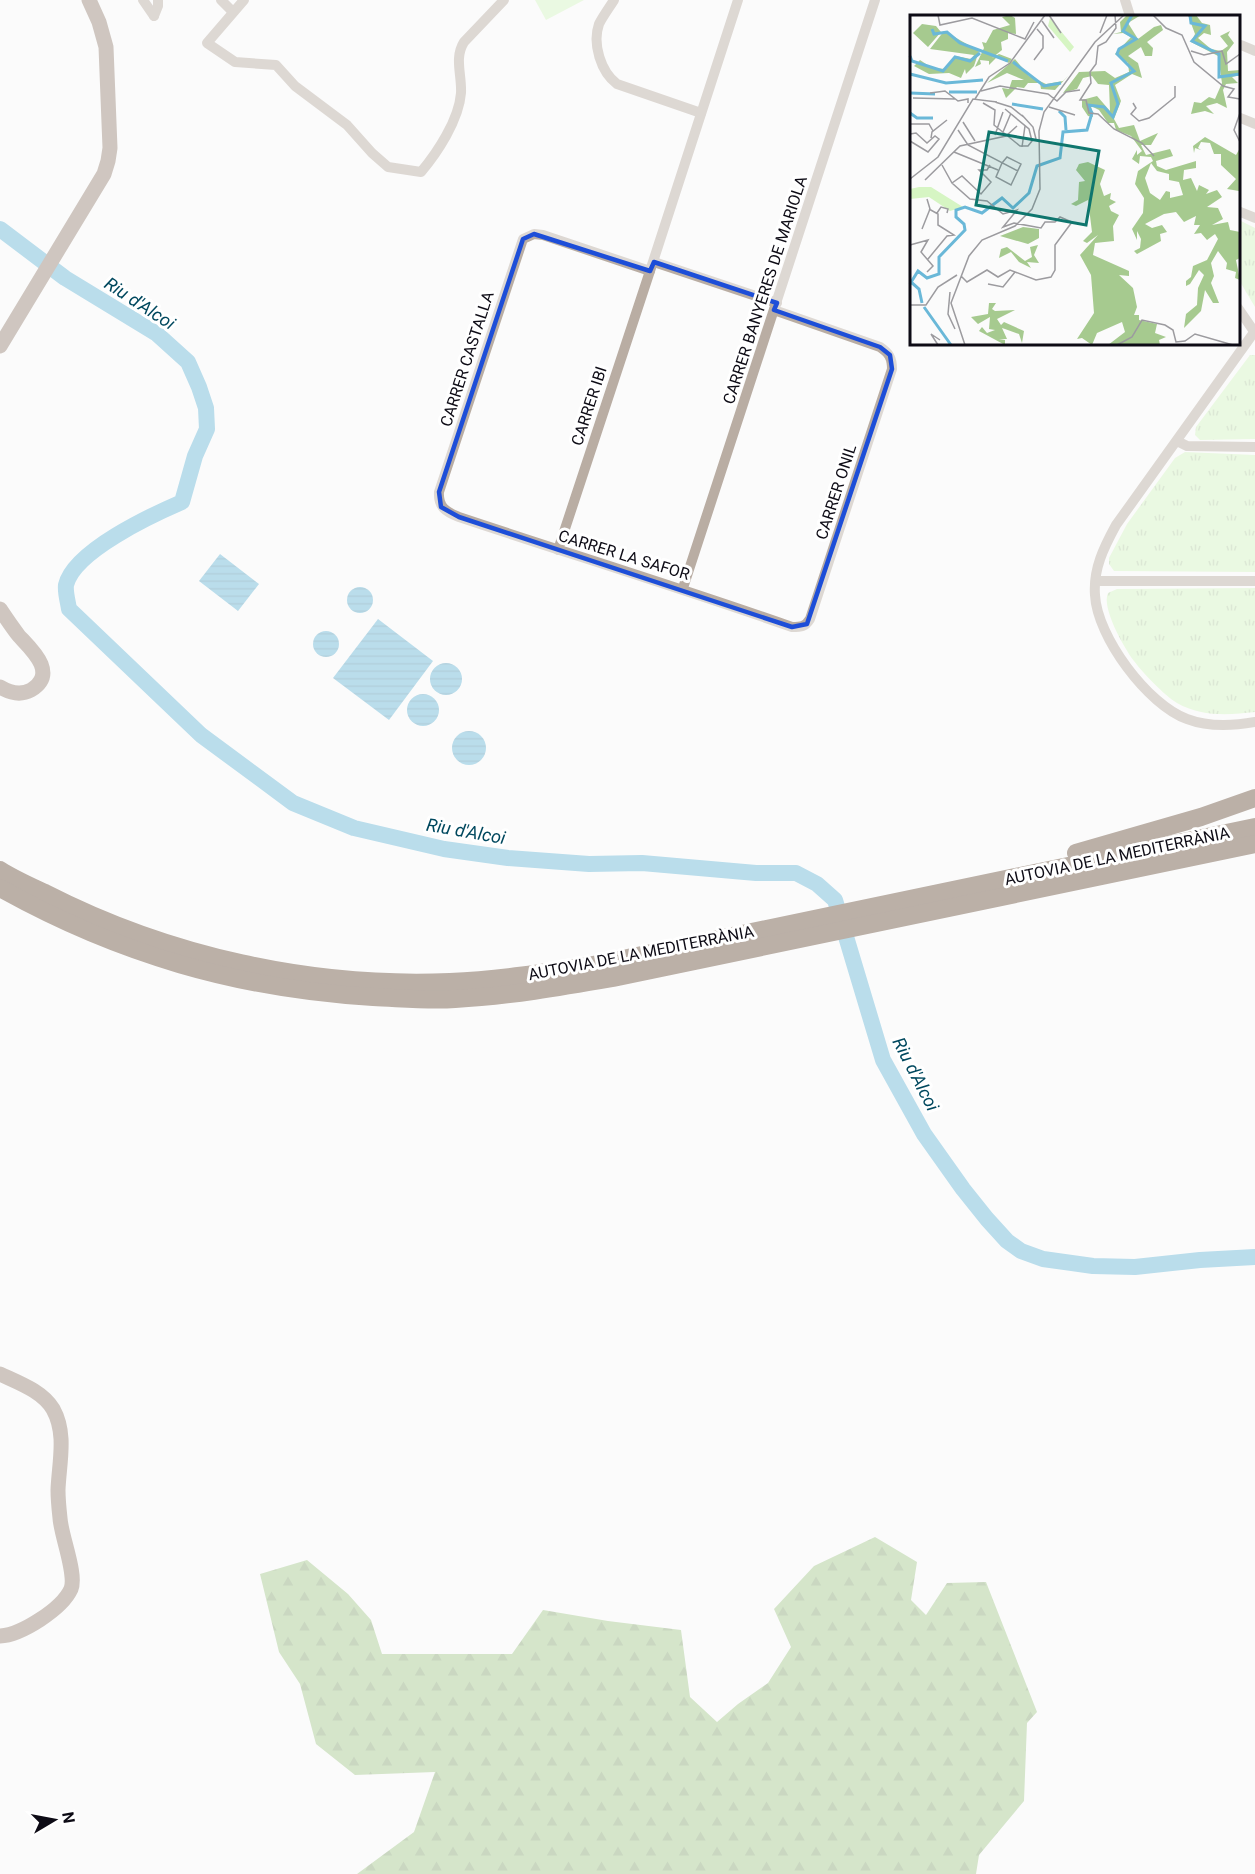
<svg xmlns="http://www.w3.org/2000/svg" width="1255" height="1874" font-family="Roboto,sans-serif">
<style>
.grass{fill:url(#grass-tufts)}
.forest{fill:url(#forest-firs)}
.pitch{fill:#d6f5c3}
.water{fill:url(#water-rules)}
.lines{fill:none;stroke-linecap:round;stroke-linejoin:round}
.river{stroke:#6ab8d8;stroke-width:16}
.street{stroke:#b9ada3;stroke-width:10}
.secondary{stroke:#998679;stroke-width:15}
.highway{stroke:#6d5441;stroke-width:18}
.marked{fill:none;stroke:#1d4ed8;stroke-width:4.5;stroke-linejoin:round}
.labels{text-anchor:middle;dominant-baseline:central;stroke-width:6;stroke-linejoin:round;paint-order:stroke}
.street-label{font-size:16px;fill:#0d0b15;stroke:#fff}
.water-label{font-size:18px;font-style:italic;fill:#00485e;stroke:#fff}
.inset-river{fill:none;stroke:#6ab8d8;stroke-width:3}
.inset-road{fill:none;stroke:#9c9b9f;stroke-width:1.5}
.view{fill:#0f766e;fill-opacity:0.15;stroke:#0f766e;stroke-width:3}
.inset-edge{fill:none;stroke:#0d0b15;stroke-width:3}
</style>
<defs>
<pattern id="grass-tufts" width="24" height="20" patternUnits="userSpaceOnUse" patternTransform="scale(1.5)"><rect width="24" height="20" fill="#d6f5c3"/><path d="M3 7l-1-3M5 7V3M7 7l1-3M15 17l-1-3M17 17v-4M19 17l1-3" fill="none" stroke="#b6d1a7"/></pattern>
<pattern id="forest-firs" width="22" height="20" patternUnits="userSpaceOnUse" patternTransform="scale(1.5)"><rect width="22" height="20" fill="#a6ca8f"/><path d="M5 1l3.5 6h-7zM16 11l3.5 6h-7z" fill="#8eac7a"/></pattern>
<pattern id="water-rules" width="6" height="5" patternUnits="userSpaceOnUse" patternTransform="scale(1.5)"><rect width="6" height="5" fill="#6ab8d8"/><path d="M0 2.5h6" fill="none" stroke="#5b9db8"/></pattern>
</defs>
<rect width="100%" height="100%" fill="#fbfbfb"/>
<g class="grass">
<polygon points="1239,220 1255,228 1255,307 1239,280"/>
<polygon points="1250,355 1255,355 1255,439 1200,440 1195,435 1196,427"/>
<polygon points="1185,452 1255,455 1255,572 1114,571 1109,564 1109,558 1127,524 1175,458"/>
<path d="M1255,588v124c-26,3 -54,5 -78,-9 -13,-8 -34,-30 -43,-42 -10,-13 -33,-54 -26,-68l9,-4z"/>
</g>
<polygon class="forest" points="875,1537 917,1562 911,1600 926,1615 947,1583 986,1582 1037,1712 1027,1723 1024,1801 979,1855 976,1874 357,1874 414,1832 435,1772 355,1775 316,1744 300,1684 279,1652 260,1574 307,1560 348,1594 371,1620 382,1654 512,1654 543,1610 608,1621 681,1630 690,1697 717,1722 738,1704 768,1683 791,1647 774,1609 814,1566"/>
<polygon class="pitch" points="535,0 584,0 546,20"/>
<g class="water">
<polygon points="220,554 259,584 238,611 199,581"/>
<circle cx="360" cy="600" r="13"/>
<polygon points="378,619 433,661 389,720 333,678"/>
<circle cx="326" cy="644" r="13"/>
<circle cx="446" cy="679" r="16"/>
<circle cx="423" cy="710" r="16"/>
<circle cx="469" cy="748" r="17"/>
</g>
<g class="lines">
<path class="river" d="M0,229l65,49 92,56 31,28 11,25 7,21 1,21 -12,27 -13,46c-30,13 -108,49 -116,83 -1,7 2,17 3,24l132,126 92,68 61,25 90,21 64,9 81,6 53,-1 114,10h40l21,11 18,16 48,160 41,74 39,55 24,30 20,22 14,10 22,8 50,7 42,1 65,-7 55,-3"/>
<g class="street">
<polyline points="143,0 154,16"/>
<polyline points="221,0 233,12"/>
<path d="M244,0l-37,43 28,19 41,3 19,21 52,39 25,28 16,14 33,5c16,-19 38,-52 40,-79 1,-18 -7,-35 3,-51l40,-42"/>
<path d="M614,0c-5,8 -11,16 -15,24 -7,20 2,48 18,60l84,29"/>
<path d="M738,0l-88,271 -107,-36 -9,-1 -11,5 -84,253c-1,15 7,20 20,25 111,37 222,71 333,110 9,0 13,0 18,-8l82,-250c0,-11 -3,-16 -12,-22l-106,-37"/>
<polyline points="1125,0 1130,16"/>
<polyline points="154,16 158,6 158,0"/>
<polyline points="1241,45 1255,51"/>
<polyline points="1238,117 1255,124"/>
<polyline points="1238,211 1255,218"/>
<polyline points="654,262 777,303"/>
<polyline points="1238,308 1255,333"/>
<path d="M1255,331l-139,194c-12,22 -23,44 -21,70 2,42 53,110 92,124 21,8 46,7 68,3"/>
<polyline points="1177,441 1187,446 1255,447"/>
<polyline points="558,550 650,271"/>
<polyline points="1096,581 1255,581"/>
<polyline points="683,588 875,0"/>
</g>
<g class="secondary">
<polyline points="0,346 104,174 108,161 110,148 106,47 99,22 89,0"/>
<path d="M0,609c6,9 12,18 19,27 13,14 39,37 12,54 -11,6 -21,3 -31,-3"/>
<path d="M0,1374c19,9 42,17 53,35 14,25 6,54 5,81 0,9 1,19 2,28 1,18 17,56 11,71 -9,20 -50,46 -71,47"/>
</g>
<g class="highway">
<polyline points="1076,853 1201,817 1255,798"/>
<path d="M0,870c14,9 30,16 45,23 123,63 266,95 405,89 50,-2 99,-10 149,-18l656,-137"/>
<path d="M0,888c118,66 238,101 373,109 27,1 55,4 82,2 53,-3 106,-12 158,-21l642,-134"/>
</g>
</g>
<path d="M0 0H1255V1874H0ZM534,234l116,37 4,-9 123,41 -3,7 106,37 10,8 2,14 -85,255 -15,3 -333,-110 -18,-10 -2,-15 84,-253z" fill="#fbfbfb" fill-opacity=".55" fill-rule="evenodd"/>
<path class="marked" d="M534,234l116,37 4,-9 123,41 -3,7 106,37 10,8 2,14 -85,255 -15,3 -333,-110 -18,-10 -2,-15 84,-253z"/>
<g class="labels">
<g class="street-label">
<text transform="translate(765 290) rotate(-72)">CARRER BANYERES DE MARIOLA</text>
<text transform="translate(467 359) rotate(-72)">CARRER CASTALLA</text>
<text transform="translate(589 406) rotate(-72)">CARRER IBI</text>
<text transform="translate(836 492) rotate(-72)">CARRER ONIL</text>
<text transform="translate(624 555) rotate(17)">CARRER LA SAFOR</text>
<text transform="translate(1117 856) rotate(-12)">AUTOVIA DE LA MEDITERRÀNIA</text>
<text transform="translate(641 953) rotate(-11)">AUTOVIA DE LA MEDITERRÀNIA</text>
</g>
<g class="water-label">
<text transform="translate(140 303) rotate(33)">Riu d'Alcoi</text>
<text transform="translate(466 831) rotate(10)">Riu d'Alcoi</text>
<text transform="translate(916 1074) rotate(63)">Riu d'Alcoi</text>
</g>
</g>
<g transform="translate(910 15)">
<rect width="330" height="330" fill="#fbfbfb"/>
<path d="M9,172h12l32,20 -13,4 -21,-14 -19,2v-10z" fill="#d6f5c3"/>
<path d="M100,0l5,3 1,16 -8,-1v6l-7,3 1,8 -10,8 7,-4 13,5 -3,4 -12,-6 -8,8v-4l-9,-1 1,4 -6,3 9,-19 -2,-6 4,1 7,-13 17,-5 -8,-8zM217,0h14l-13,8 10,16 16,-12 7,-2 2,5 -16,12 6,6 -1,8h-7l-4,-9 -13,9 10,7 4,15 -10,-4 -17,11 6,16 -7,18 5,9 15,-3 6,16 18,-8 -7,12h-10l5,10 24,-6 3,7 -17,5 1,5 9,4 30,-9v7l-12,2 -1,10 8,-2 6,13 2,-6 10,5 -3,4 11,-4 5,7 -15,10 11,1 5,11 -11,6 16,-3 2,8 10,2v26l-4,2 4,20 -5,-2 1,-6 -10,-3 1,-6 -9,-12 -7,12 3,13 -3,7 8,20h-6l-8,-13 -4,21 -17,17 2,-14 11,-9 1,-17 6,-13 -5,-5 -9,14 -4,2v-5l5,-4 2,-11 14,-6 11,-21 -3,-5 -8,6 -6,-7 -7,1 6,-9h-6l2,-9 -12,6 -8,-10 -12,2 -19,10 7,4 10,-3 5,7 -7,2 1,7 -24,13 -3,-3 6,-3 1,-9 -4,-8v9l-5,-11 11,-16 1,-15 -9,-14 3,-13 15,-10 -2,-4 -11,-1 -1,8 -7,-5 5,-9v5l5,-4 -11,-15 -15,-6 -2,-7h-6l-9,-13 -8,-4 2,11 -5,-1 -6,-9v-7l15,-4 13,15 -1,-26 -11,-1 -6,-8 -9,2 -6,11 -14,4 16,-21 26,-1 10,7 14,-6 -1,-9 -13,-9 16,-17 -8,-4 -10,1 8,-2 -1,-10zM241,148l6,8 12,3v6l10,2 4,13 -13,3v-6l-4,-1 -6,9 -10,-7 -5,-15zM278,0h8l6,8 8,2 1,10 -7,-2 -6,5 13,11 10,2 7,-5 -8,-10 10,-5 -2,4 6,8 -7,9 1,19 12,-1v-5v10l-8,2 6,6 -12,1 -3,6 4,18 -10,-5 -11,3 8,8 -9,-3 -14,3 3,-12 7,1 8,-6 6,2 7,-16 -4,-27 -27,-14 4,-8zM12,9l14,2 5,6 -13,15 -15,-14zM34,16l35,20 -5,15 -8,8 -1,-5 -4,9 -12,-5 -20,1 -15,-8 6,-6 12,8 14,1 10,-13 15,3 3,-4 -44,-6zM105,44l14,17 17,8 17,-3 6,-6 -14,15 -14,-1 -1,-6h-12l-4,5 -7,-1 -11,11 -4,-10 7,1 3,-9h12l-17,-7 -20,10zM295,122l31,18 4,-7 -1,43 -12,-2 9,-10 -15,-14v-11h-7l-4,-11 -9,-1 -3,6 3,2 -6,-2 -1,5 -1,-7zM178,147l17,8 -5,14 4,12 7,-3 -1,6 6,3 -7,4 2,5 8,4 -6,11 1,15 -19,2 -2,12 36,16v5l-10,-1 14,13 4,19 -3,8h5v5l18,4 -2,9 11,4 -7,3 1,5h-52l17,-13 -3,-10 -25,11 -5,12 -10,-7 -5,1 17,-26 -3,-38 -11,-20 18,-20 -11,8 -4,-2 9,-9 -4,-32 -12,6 -5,-2 7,-4 1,-18 6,-1 -9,-11 3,-6zM113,212l16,2v9l-11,6 -28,-8zM128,230l-4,10 5,8 -12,-1 4,6 -12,-6 -8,-10 -12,6 2,-9 6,-2 18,14 7,-4 -2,-10zM79,288h7l-4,6 3,2 20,-1 -18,9 4,6 3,-3 20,9 -2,12 -3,-9 -14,-5 -3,-1 5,11h-8l6,1v5l-26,-14 3,-4 5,6 8,-3 -6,-1 1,-12 -12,7 -7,-7 17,-3z" fill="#a6ca8f" fill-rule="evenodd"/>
<path d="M140,3l24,29 -4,5 -22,-26z" fill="#d6f5c3"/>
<path class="inset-river" d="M280,0l1,8 14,3 -13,15 27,13v23l21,-3M22,14l2,5 13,-2 13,11 48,18M0,41l2,5 31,10 12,-14 15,4 10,-8M103,47l31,24 17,-3M0,59l36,9 37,-3M39,77h28M0,78l25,1M102,89l31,5M149,96l6,6 1,13M0,98l7,5h16M1,267l8,7 3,14M0,269l8,-13 9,7 12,-4v-17l26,-27 -1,-6 -8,-7v-7l9,-3 17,6 20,-15 11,10 16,-15 8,-27 23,-8 3,-26 24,-2 5,-17 -4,-8 16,2 9,10 5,-13 -7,-21 23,-12 -17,-17 2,-5 17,-10 -13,-8 9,-16M14,292l27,38"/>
<path class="inset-road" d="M28,0l2,10 32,-7 53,21 9,-17M139,0l12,18M205,0l1,13 -10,14 -8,4 -2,18 -6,8 1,11 -11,17h6l3,13 9,1 16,15 28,14 12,13M243,0l13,13 16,7 12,27 29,24 11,3 -6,8 12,2M132,6l12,17M190,18l7,-18M281,36l13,4 18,-4 4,13 14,-10M124,45l9,-12v-12l-6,-7M71,76l19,-5 48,8 9,7 9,-9 14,-2M20,78l15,-2 13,10 10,-2v4M3,83l42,1M65,84l14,-22 21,-14 35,-48M85,87l16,5 14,11M73,88l12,7 -1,15 26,21h8l4,-5 -3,-12 -24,-20M223,88l3,5 -5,6 8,7 10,-3 26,-21v-11M139,92l26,8M330,98l-6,17 6,12M112,100l11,12 3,12M53,107l12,19M0,109h19l4,7M48,115l10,15 50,26M93,117l8,-19M0,119l6,-1 11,10 8,-7 4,3 -11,13 -18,-11M85,120l8,-23M21,123l1,-6 15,-12M112,132l3,-21M44,137l44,18M92,148l-6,14 15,8 10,-21 -14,-7 -5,6M32,150l10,18 18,16 17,2 16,13 14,-4 -14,17 11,-4 27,5 4,-6h10l5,-5 12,5 -17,23v25l-4,7 -15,3 -26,-10 -12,7 -11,-7 -20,12 -6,-6M0,164l28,-22 35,-58 24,3M15,165l35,-34 46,-10 11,-10M42,168l10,-7 19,18 10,-12 -12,-12h8l3,-5M27,198l4,-6 7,2 -1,4M12,214l8,-20 -3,-10M0,230l18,-5 -7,12 12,14 -6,6M18,244l19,-23 7,-1 -16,-10v-11l-9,-5M78,269l15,3 12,-15M40,277l-2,22 7,15M0,290h16l12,-18 19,-12M28,330l-7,-11 9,6M55,330l-14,-42 18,-47 13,-16 33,-14 17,-17 8,-20 -1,-58 5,-19 51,-70 29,-27M207,330l15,-8 10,-17 23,5 8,5 3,12 9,-1 10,-7 38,11"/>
<path class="view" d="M79,117l110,19 -13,74 -110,-20z"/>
<rect width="330" height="330" class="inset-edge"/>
</g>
<g transform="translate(54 1820) rotate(80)" stroke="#ffffff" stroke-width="4.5" paint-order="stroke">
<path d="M0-4.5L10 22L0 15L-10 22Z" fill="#0d0b15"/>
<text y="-9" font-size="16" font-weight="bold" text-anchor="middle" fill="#0d0b15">N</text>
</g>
</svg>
